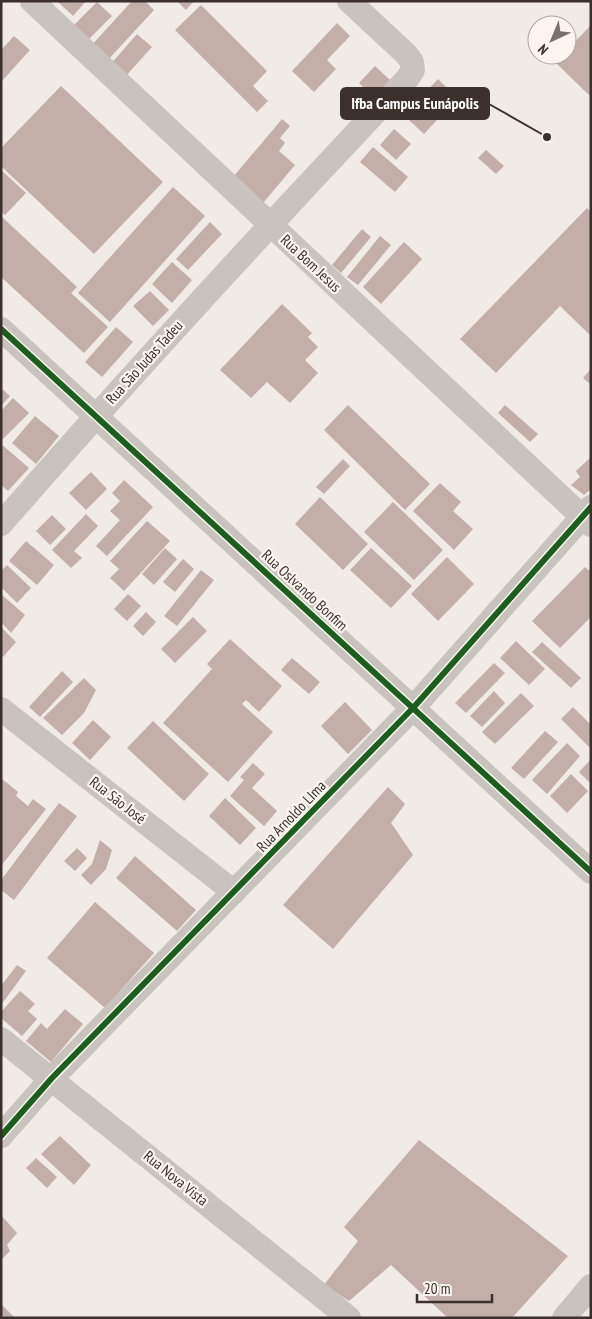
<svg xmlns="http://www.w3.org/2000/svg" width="592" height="1319" font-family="'PT Sans Narrow',sans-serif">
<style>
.building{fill:#c3afa7}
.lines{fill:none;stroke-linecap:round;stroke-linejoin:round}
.minor{stroke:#c9c3be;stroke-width:24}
.cycleway-casing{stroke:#fbf5ee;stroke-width:9}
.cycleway{stroke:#1b5e20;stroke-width:6}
.labels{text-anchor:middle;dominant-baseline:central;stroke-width:4.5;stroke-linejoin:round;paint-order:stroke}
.street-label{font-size:15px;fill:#3b302b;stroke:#fbf5ee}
.leader{fill:none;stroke:#3b302b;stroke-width:2}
.callout-dot{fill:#3b302b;stroke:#fbf5ee;stroke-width:2}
.callout{fill:#3b302b;stroke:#3b302b;stroke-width:2}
.callout-label{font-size:16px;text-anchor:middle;font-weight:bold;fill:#fff}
</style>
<rect width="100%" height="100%" fill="#f0ebe5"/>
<g class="building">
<polygon points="57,1 86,1 73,16"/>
<polygon points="132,1 145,1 154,10 107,61 91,46"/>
<polygon points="177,1 194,1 186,10"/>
<polygon points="97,2 112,16 86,42 72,27"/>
<polygon points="201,5 267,71 253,86 268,101 257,112 175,30"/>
<polygon points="337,23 350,36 327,60 336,69 314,92 292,71"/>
<polygon points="591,25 591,96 590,96 555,62 562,55 567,55 567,50"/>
<polygon points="137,34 152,47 124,78 110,65"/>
<polygon points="14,36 30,50 1,82 1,50"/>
<polygon points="375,66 390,80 374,97 359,83"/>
<polygon points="438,79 457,98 442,113 423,95"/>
<polygon points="61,86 163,182 94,254 1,166 1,148"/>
<polygon points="423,106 437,120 424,134 409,120"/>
<polygon points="282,119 290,126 280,138 285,143 279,151 295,165 263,203 233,177"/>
<polygon points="394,129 411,144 396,160 380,145"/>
<polygon points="373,147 408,177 395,192 360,162"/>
<polygon points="486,150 504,166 496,174 478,158"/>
<polygon points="1,170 26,193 5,215 1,212"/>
<polygon points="173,187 205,216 110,322 78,293"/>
<polygon points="587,208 591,212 591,336 560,306 496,373 460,339"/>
<polygon points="1,216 77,287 71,293 108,327 84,353 1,277"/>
<polygon points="210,222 222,234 188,270 176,259"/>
<polygon points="362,229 371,237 341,273 332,265"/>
<polygon points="380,236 391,245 358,285 347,277"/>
<polygon points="404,242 422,259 381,304 363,287"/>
<polygon points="172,262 192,280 172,303 152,284"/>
<polygon points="150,291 169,310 153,326 133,306"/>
<polygon points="282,304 312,333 308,337 318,347 305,360 318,373 290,403 267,382 251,398 220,370"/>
<polygon points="116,327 133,342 102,377 85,362"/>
<polygon points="591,369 591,385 583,378"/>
<polygon points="1,388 10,396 1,406"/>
<polygon points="13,398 29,413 1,441 1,411"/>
<polygon points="348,405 430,484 405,510 324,430"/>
<polygon points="505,405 538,434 530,442 498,413"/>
<polygon points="35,416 59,436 36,464 12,443"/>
<polygon points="1,444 29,468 8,491 1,485"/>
<polygon points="591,457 591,489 584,495 571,485 580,477 576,471"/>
<polygon points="343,459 350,466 324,494 316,487"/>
<polygon points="91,472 107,489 86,510 69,493"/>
<polygon points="124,480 153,507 107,556 96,546 120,520 110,511 120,501 112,493"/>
<polygon points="440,483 461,502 453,511 473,529 454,550 413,511"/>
<polygon points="320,497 368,544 343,570 295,524"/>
<polygon points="393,502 443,550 414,580 364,532"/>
<polygon points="86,514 98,526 74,551 82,558 71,568 52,550"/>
<polygon points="52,515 66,529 50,545 36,531"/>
<polygon points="147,521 170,541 124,591 110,578 119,569 110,561"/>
<polygon points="26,541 54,565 37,585 9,561"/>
<polygon points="165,548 177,559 154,585 142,574"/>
<polygon points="371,548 412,586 391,608 350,570"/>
<polygon points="447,557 474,584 438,621 411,594"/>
<polygon points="183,559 194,569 175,592 163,582"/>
<polygon points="7,565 31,588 17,603 1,587 1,571"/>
<polygon points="585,567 591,572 591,617 560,648 532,621"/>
<polygon points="201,570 214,580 177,626 164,616"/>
<polygon points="1,594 25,615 11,633 1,622"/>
<polygon points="128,594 141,606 127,621 114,609"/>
<polygon points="146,612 156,622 143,636 133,626"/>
<polygon points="193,617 207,631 175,663 161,649"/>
<polygon points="1,627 16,642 3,657 1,656"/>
<polygon points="230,639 282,686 259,712 246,700 242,704 273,732 228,782 163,723 212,669 207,664"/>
<polygon points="516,641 545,669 529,685 500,658"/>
<polygon points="542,642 581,678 571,688 532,652"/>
<polygon points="292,658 320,682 309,694 281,670"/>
<polygon points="494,663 505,673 466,713 455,703"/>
<polygon points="62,671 73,682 40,717 29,707"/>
<polygon points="84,678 96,690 84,713 62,735 43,718"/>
<polygon points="494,691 505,703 482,727 470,716"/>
<polygon points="521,693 534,706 495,744 482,732"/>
<polygon points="345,702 372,730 348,754 321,726"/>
<polygon points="573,707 591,725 591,749 561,719"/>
<polygon points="93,720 111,737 90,760 72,743"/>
<polygon points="153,721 209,774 184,801 127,748"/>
<polygon points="545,731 558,742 524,779 511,768"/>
<polygon points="567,743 580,756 547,794 532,780"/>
<polygon points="591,759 591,781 589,782 579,772"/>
<polygon points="253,763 265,774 252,788 277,811 264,826 230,796 244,780 240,777"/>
<polygon points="571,774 588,791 567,813 550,796"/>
<polygon points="2,779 18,792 16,796 28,806 33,799 46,809 1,866"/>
<polygon points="388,787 405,804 391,823 413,855 333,949 283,905"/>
<polygon points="225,798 256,828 240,845 209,816"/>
<polygon points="59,803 77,816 14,900 1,890 1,880"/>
<polygon points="100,840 112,850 106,869 91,885 81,875 92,864"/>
<polygon points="77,848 87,858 75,871 64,861"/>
<polygon points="135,856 196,910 177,931 116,878"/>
<polygon points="95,902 154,953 105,1008 47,958"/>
<polygon points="17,965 26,971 1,1005 1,986"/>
<polygon points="20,991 35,1004 28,1011 37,1019 22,1036 1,1018 1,1012"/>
<polygon points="65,1009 83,1024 51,1062 26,1041 41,1023 47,1029"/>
<polygon points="60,1136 91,1165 74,1185 41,1154"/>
<polygon points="419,1140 568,1256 512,1318 448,1318 391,1265 349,1301 324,1285 358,1241 344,1227"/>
<polygon points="36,1158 57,1177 47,1188 26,1168"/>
<polygon points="1,1215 17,1233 7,1245 10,1251 1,1260"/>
<polygon points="1,1304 15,1318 1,1318"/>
</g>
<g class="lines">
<g class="minor">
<polyline points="32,1 591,525"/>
<polyline points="1,329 591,872"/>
<path d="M1,524c132,-151 268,-299 406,-445l6,-9 -1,-8 -6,-8 -57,-53"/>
<polyline points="1,709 234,892"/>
<polyline points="1,1039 349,1318"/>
<polyline points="1,1136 52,1078 413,708 591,507"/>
<polyline points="564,1318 591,1286"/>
</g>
<g class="cycleway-casing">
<g id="cycleway">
<polyline points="1,329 591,872"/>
<polyline points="1,1136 52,1078 413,708 591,507"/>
</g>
</g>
<use href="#cycleway" class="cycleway"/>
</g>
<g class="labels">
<g class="street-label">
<text transform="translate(311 263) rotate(43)">Rua Bom Jesus</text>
<text transform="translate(144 362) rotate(-48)">Rua São Judas Tadeu</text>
<text transform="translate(305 590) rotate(43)">Rua Oslvando Bonfim</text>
<text transform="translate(118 800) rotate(38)">Rua São José</text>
<text transform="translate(291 816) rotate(-46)">Rua Arnoldo LIma</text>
<text transform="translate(176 1178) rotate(39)">Rua Nova Vista</text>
</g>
</g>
<path class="leader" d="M547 137L489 104"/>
<circle class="callout-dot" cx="547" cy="137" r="5"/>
<rect class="callout" x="341" y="88" width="148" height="31" rx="5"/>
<g class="callout-label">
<text x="415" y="109">Ifba Campus Eunápolis</text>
</g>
<rect width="592" height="1319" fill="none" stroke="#3b302b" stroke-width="5"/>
<g transform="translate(552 40) rotate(224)"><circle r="24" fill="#fbf5ee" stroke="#aea6a0"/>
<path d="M0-4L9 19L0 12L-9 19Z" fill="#7a716c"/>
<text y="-8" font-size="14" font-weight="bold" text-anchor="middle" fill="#3b302b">N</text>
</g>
<path d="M417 1294v8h75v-8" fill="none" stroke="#3b302b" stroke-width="2.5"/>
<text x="424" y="1294" font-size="15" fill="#3b302b" stroke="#fbf5ee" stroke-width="4" paint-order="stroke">20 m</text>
</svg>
